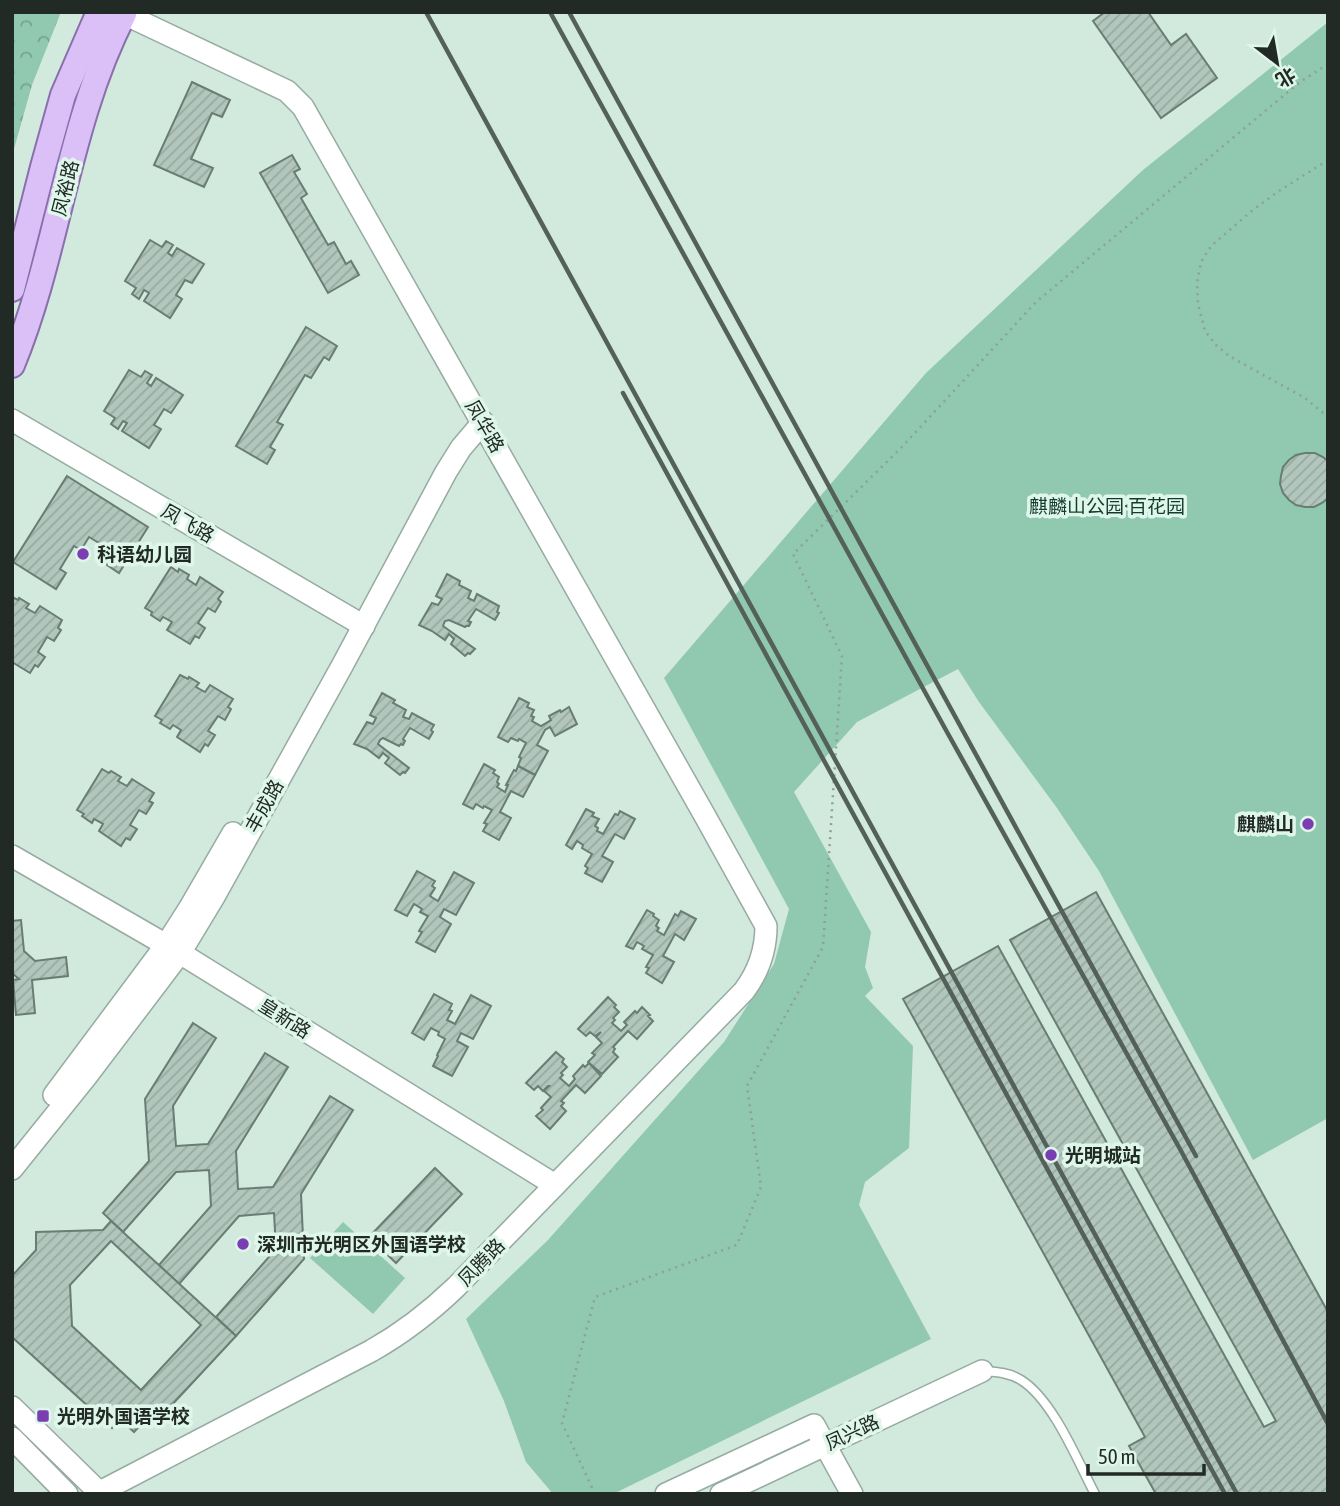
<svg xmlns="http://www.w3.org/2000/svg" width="1340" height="1506" font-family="'Asap Condensed','Noto Sans SC',sans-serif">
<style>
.green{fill:#90c8b0}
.forest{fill:url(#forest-crowns)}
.building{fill:url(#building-hatch);stroke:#697d73;stroke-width:2;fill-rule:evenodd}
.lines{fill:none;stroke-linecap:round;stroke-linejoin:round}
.lane-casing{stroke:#96aba1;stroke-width:11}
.secondary-casing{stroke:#96aba1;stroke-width:24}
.primary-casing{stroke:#8970ab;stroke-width:28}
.path{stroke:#8ea097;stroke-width:2.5;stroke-dasharray:2 5;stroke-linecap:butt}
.lane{stroke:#fff;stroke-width:8}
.secondary{stroke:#fff;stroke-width:21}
.primary{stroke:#dac0f7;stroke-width:24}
.rail{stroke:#54605a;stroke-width:4.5}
.poi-dot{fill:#7b3db2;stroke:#dff6eb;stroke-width:2.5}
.labels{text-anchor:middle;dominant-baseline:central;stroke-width:7;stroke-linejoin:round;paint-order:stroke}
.street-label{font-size:19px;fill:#222a26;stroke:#dff6eb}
.park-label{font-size:19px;fill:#143c2e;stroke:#dff6eb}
.poi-label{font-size:19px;font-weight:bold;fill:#222a26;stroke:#dff6eb;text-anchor:start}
</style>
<defs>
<pattern id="forest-crowns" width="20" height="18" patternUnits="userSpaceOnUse" patternTransform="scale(1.75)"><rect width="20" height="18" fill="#90c8b0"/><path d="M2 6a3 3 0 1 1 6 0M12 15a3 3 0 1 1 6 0" fill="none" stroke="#75a38f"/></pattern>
<pattern id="building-hatch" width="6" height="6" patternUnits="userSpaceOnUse" patternTransform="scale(1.75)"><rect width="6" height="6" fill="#b1c6bc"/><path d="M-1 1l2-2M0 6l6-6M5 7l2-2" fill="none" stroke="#98aaa1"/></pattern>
</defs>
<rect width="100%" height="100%" fill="#d2e9de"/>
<g class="green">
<polygon points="1328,22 1328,1118 1253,1160 1099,871 1057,808 979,702 958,669 857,722 794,792 871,932 865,967 873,988 865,996 913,1046 909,1148 865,1182 859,1205 931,1339 613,1494 553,1494 526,1462 504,1401 466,1319 548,1240 724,1042 774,964 789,909 664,678 926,373 1143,170"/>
<polygon points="343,1222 405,1278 373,1314 310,1258"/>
</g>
<polygon class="forest" points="12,12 61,12 32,85 12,156"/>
<g class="building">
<polygon points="1105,12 1148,12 1171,45 1186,34 1217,78 1161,118 1093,21"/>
<polygon points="192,82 230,100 222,117 212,113 191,159 213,168 204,187 154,165"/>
<polygon points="292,155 300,169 294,172 307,194 301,198 328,245 334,242 346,264 351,261 359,275 328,293 260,173"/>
<polygon points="150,240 162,247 166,241 173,245 168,253 172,256 177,248 204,264 192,283 185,280 176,295 182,299 170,318 144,301 149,293 144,290 139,299 132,294 136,288 125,281"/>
<polygon points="306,327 337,346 329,360 324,357 311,378 305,375 277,422 283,425 270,447 275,450 267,464 236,446"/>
<polygon points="129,370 141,377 145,371 152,375 147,383 151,386 156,378 183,395 171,413 164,409 154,425 161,429 149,448 122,431 127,423 123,421 118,429 111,424 115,418 104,411"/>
<polygon points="1305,453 1315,453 1323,457 1328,461 1328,498 1322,503 1314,507 1305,507 1296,505 1289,500 1283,493 1280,484 1281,476 1283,467 1289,460 1296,455"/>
<polygon points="67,476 148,527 119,573 101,561 109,549 89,537 81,550 74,546 60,569 66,573 56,589 13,562"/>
<polygon points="171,567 178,572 179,569 189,575 187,579 196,585 200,577 223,592 218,599 221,602 215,612 208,608 198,623 205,628 199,638 195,636 190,644 167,630 172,622 163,617 160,621 151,615 152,612 145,608"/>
<polygon points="447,574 460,581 459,585 471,591 468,598 474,601 477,594 499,606 497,612 499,613 495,620 476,609 468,621 471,622 469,626 466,626 465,627 449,620 445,621 443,626 475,649 470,654 468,653 465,656 451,644 454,639 449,634 445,640 432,631 419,625 432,603 438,605 442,599 436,596"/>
<polygon points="12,597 18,600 19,598 29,604 26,608 35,613 40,606 62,620 58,628 61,630 54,641 47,637 38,652 45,657 38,667 35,665 30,673 12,662"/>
<polygon points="180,675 188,679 189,677 199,683 196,687 205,692 210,685 233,699 228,707 231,709 225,720 218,716 208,731 215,735 208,746 205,744 200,752 177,737 181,730 173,725 170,729 160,723 162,720 155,716"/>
<polygon points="382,693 395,700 393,703 406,710 403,717 409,719 412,713 434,725 431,730 433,732 429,739 410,728 403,739 405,741 403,745 401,744 399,746 383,738 380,740 378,744 409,768 405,773 403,772 400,775 385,763 389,758 383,753 379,758 367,749 354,744 367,722 373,724 376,718 370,715"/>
<polygon points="519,698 529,703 527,707 534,710 531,716 534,717 532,721 541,726 551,720 549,716 560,710 561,712 569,707 577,724 555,736 550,727 545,730 537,745 548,751 535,775 518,766 521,758 519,757 526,743 519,739 518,741 511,738 508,742 498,737"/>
<polygon points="484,764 495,770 493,773 499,777 497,782 499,784 497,787 505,792 508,785 506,785 514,770 516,771 518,766 535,775 523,797 511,791 500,812 511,818 499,840 483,831 487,824 484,823 492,810 484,806 483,808 476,804 473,809 463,804"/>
<polygon points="102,769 109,773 111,771 121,777 118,781 127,786 132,779 154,793 149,801 153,803 146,814 139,810 130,825 137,829 130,840 126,838 121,846 99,831 103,824 94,819 92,823 82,816 84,814 77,810"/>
<polygon points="586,809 594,813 592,816 599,819 595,826 598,828 597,831 603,834 615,814 618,815 620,811 635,819 624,839 615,834 602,856 613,862 602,882 585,873 588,868 585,866 592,854 582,848 583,845 577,841 572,849 566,845"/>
<polygon points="417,871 435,881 432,886 435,888 430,896 438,901 454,872 474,883 456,915 444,909 440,917 451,924 435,952 416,942 422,932 419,931 428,916 420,912 422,909 414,904 407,916 395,910"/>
<polygon points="1096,892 1328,1312 1328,1494 1156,1494 1129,1446 1145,1437 903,999 998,946 1264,1427 1276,1421 1010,940"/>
<polygon points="647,910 654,914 653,916 659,920 656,926 659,928 657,931 664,935 675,914 678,916 681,911 696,919 684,940 675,934 663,956 674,962 662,983 646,973 649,968 646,967 653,955 642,949 644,946 637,942 633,949 626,946"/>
<polygon points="21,920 24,951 35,961 66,957 68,976 32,980 35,1013 16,1015 13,980 19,979 12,973 12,921"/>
<polygon points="434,994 452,1004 449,1010 452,1011 447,1020 455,1024 471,995 491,1006 473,1039 461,1033 457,1041 468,1047 452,1076 433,1066 438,1056 437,1055 445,1039 438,1035 439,1032 431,1028 424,1040 412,1033"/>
<polygon points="608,997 616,1005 614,1007 619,1012 613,1018 615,1020 612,1023 621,1031 627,1025 624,1022 635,1011 637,1013 642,1007 650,1015 648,1016 653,1021 637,1039 628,1031 613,1047 615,1049 613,1052 618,1057 602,1074 588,1062 595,1055 592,1053 602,1043 596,1037 601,1032 595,1036 590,1032 586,1036 578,1029"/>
<polygon points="193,1023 216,1038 173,1106 176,1146 208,1144 265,1053 288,1067 236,1151 238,1189 273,1187 330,1096 353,1110 301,1194 304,1259 236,1336 216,1317 276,1249 274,1213 239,1216 179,1284 159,1265 211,1206 209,1170 176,1172 123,1232 103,1213 149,1161 145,1099"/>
<polygon points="556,1052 564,1059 562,1062 567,1067 561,1073 563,1075 560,1078 569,1086 575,1079 573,1076 583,1065 585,1067 589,1063 601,1076 585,1093 576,1085 561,1101 564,1103 561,1106 566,1111 550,1129 536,1116 543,1110 541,1108 551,1097 544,1091 549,1086 548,1086 543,1091 538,1086 534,1090 526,1083"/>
<polygon points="435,1168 462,1194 396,1263 369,1237"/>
<path d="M111,1221l125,115 -81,87 -7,-6 -14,15 -14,-13 -8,9 -100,-91v-61l24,-26v-18l67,-2zM111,1241l90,84 -60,65 -69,-64 -2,-41z"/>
</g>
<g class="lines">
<g class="lane-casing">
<path id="lane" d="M984,1371c14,1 26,2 37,9 32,20 56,80 74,114"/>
</g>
<g class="secondary-casing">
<g id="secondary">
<polyline points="12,420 364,626"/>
<polyline points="12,856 180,953 555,1185"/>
<polyline points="54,1095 166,945 189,909 233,833"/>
<polyline points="12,1169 86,1077 180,953 215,895 342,666 446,472 461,448 483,422"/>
<polyline points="12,1407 101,1494"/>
<polyline points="12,1438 67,1494"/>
<path d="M100,1492l271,-141c32,-18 59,-39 85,-64l288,-296c15,-20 22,-40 22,-65l-61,-110 -402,-709 -16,-16 -167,-79"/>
<polyline points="666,1494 814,1425 852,1494"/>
<polyline points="721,1494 982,1371"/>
</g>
</g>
<g class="primary-casing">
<g id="primary">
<polyline points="12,289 43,167 63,95 99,12"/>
<path d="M12,365c47,-114 55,-241 112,-351"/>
</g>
</g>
<g class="path">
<polyline points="1328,160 1279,191 1254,209 1211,246 1201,262 1197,283 1198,304 1205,331 1216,345 1229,356 1305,398 1328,417"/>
<polyline points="595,1494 562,1423 595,1297 737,1245 761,1187 747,1086 823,947 842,656 793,554 901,448 1036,302 1300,82 1328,64"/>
</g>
<use href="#lane" class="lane"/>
<use href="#secondary" class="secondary"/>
<use href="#primary" class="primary"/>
<g class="rail">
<polyline points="426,12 1237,1494"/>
<polyline points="550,12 947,732 1180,1149 1328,1424"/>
<polyline points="569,12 1196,1156"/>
<polyline points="623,393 1225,1494"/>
</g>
</g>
<g class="poi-dot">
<circle cx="83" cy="554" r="7"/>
<circle cx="1308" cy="824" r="7"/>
<circle cx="1051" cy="1155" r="7"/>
<circle cx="243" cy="1244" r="7"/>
<rect x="36" y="1409" width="14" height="14" rx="3.5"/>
</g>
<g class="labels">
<g class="street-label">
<text transform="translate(65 188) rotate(-76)">凤裕路</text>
<text transform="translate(485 426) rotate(60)">凤华路</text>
<text transform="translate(188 523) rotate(30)">凤飞路</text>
<text transform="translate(264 806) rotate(-61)">丰成路</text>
<text transform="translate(285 1018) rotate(32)">皇新路</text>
<text transform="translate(481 1262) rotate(-46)">凤腾路</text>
<text transform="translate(852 1432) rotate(-25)">凤兴路</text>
</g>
<g class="park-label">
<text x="1107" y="506">麒麟山公园·百花园</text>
</g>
<g class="poi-label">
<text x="97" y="554">科语幼儿园</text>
<text x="1294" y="824" text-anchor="end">麒麟山</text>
<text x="1065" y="1155">光明城站</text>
<text x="257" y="1244">深圳市光明区外国语学校</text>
<text x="57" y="1416">光明外国语学校</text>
</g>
</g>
<rect width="1340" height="1506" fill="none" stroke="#222a26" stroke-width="28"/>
<g transform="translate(1277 63) rotate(149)" stroke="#dff6eb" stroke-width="5" paint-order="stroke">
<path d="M0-5L12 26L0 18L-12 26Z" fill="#222a26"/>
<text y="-10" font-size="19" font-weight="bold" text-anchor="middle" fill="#222a26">北</text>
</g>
<path d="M1088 1464v10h116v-10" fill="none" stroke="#222a26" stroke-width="3.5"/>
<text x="1098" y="1464" font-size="21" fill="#222a26" stroke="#dff6eb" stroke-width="5" paint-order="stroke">50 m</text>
</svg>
